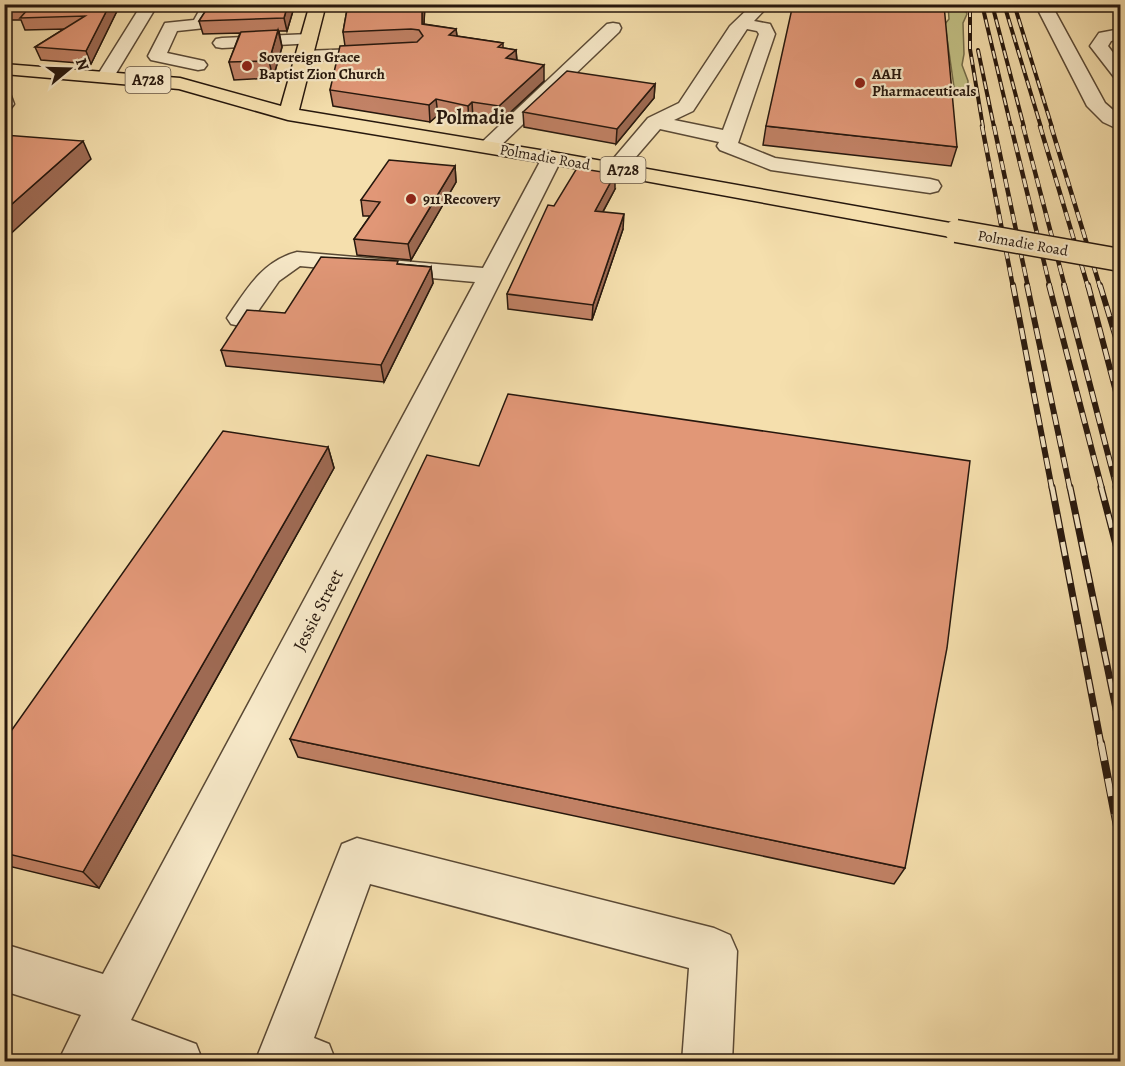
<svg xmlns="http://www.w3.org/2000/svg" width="1125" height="1066" font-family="Alegreya,serif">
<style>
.green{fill:#c2c085;stroke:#746c49;stroke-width:1.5}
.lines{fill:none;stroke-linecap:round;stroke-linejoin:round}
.minor-casing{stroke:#5a4935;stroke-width:3}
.major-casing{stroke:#26170d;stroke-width:3}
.minor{fill:#f8eaca;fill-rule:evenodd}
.major{fill:#f5dfad;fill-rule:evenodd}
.rail-far4-casing{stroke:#26170d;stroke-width:4}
.rail-far3-casing{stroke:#26170d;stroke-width:4.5}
.rail-far2-casing{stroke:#26170d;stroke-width:6}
.rail-far1-casing{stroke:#26170d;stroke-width:7}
.rail-casing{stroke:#26170d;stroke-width:8}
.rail-far4{stroke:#f8eaca;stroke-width:2;stroke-dasharray:8;stroke-linecap:butt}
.rail-far3{stroke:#f8eaca;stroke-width:3;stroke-dasharray:9;stroke-linecap:butt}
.rail-far2{stroke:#f8eaca;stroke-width:4;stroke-dasharray:11;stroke-linecap:butt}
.rail-far1{stroke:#f8eaca;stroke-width:4.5;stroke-dasharray:14;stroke-linecap:butt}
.rail{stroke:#f8eaca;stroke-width:6;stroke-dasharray:18;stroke-linecap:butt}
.major-bridge-casing{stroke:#26170d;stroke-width:25;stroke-linecap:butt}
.major-bridge{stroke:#f5dfad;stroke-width:22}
.wall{fill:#c28266;stroke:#26170d;stroke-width:1.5}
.shaded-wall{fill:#9e6a53;stroke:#26170d;stroke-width:1.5}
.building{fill:#e19777;stroke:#26170d;stroke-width:1.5}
.poi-dot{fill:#8f2418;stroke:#f8eaca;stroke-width:2}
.labels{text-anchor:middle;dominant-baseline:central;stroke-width:4.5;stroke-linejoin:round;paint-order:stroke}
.far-poi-label{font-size:15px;font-weight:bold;fill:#26170d;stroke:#f8eaca;text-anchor:start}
.far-street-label{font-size:15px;fill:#26170d;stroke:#f8eaca}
.shield{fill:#f8eaca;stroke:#655646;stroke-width:1.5}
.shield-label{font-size:16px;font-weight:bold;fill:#26170d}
.street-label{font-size:18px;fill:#26170d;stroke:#f8eaca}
.far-district-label{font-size:20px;font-weight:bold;fill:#26170d;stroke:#f8eaca}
</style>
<rect width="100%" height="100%" fill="#f5dfad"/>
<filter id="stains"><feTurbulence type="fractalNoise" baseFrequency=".00333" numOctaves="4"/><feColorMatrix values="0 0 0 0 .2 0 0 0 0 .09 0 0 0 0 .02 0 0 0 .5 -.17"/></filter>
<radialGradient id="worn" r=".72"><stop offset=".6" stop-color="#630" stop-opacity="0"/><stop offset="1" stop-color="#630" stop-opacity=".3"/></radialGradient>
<polygon class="green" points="948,5 963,5 967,14 963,23 964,54 962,65 968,81 968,94 955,94 945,24 949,19"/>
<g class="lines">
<g class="minor-casing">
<g id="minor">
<polygon points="142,4 158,4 112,80 100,80 97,76"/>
<polygon points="203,4 219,4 205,28 177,31 167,53 204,61 207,65 204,69 198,70 151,60 148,56 165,23 194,20"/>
<path d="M753,4h17l-16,17 16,3 5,10 -37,109 37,15 155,21 8,2 3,5 -3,5 -8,2 -159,-23 -51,-20 -3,-4 2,-4 -59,-13 -38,44 -7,2 -7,-2 -4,-4 4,-4 40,-47 31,-15 51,-77zM747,29l10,2 2,3 -36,96 -49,-10 19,-9z"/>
<polygon points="1035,4 1051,4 1105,103 1120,116 1120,130 1103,122 1087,106"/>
<polygon points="613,23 619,24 621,28 619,32 495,151 481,151 478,147 481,143 607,24"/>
<polygon points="1120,29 1120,39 1111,41 1108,46 1120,62 1120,78 1114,77 1090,46 1099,33"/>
<polygon points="309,34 315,35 317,39 315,43 222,48 216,47 213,43 216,39 222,38"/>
<polygon points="383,48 389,49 392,53 389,57 304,61 298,60 295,56 298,52 304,51"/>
<polygon points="4,94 11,96 14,104 11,108 4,110"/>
<path d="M552,152l7,2 3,4 -431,862 65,24 7,18h-145l23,-47 -77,-24v-47l99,30 372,-692 -175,-16 -21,15 -30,43 -9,2 -9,-2 -4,-6c19,-28 35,-57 70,-66l186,16 59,-110 3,-4z"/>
<polygon points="357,838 714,928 730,935 737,951 732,1062 682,1062 689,968 370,884 314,1038 329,1044 336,1062 255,1062 342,844"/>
</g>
</g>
<g class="major-casing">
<polygon id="major" points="310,4 326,4 299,110 552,152 956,224 964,226 968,231 964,236 956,238 552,164 288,120 179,89 4,74 4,64 180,78 281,106"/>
</g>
<use href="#minor" class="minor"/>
<use href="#major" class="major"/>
<g class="rail-far4-casing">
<g id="rail-far4">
<polyline points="982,4 1011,127"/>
<polyline points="992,4 1024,127"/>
<polyline points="1004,4 1041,127"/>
<polyline points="1014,4 1052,127"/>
<polyline points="970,9 970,49 983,127"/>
<polyline points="978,50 994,127"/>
</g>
</g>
<g class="rail-far3-casing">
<g id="rail-far3">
<polyline points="982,126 1013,287"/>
<polyline points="994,126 1028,287"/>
<polyline points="1011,126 1050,287"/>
<polyline points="1023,126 1065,287"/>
<polyline points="1040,126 1088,287"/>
<polyline points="1051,126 1100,287"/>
</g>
</g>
<g class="rail-far2-casing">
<g id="rail-far2">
<polyline points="1013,285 1052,489"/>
<polyline points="1027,285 1070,489"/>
<polyline points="1049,285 1102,489"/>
<polyline points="1064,285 1117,489"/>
<polyline points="1088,285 1120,407"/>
<polyline points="1100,285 1120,351"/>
</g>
</g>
<g class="rail-far1-casing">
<g id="rail-far1">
<polyline points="1052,487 1101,744"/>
<polyline points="1070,487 1120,728"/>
<polyline points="1101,487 1120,560"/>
<polyline points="1116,487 1120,502"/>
</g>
</g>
<g class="rail-casing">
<polyline id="rail" points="1101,743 1120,842"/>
</g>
<use href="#rail-far4" class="rail-far4"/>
<use href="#rail-far3" class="rail-far3"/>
<use href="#rail-far2" class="rail-far2"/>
<use href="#rail-far1" class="rail-far1"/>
<use href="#rail" class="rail"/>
<g class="major-bridge-casing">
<polyline id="major-bridge" points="956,231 1120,260"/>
</g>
<use href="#major-bridge" class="major-bridge"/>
</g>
<g class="wall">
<polygon points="4,4 117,11 91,64 41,60 35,47 64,29 25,30 21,20 4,20"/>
<polygon points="210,4 295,4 287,31 279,31 282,47 273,78 234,80 229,62 240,33 203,34 199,21"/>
<polygon points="348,4 425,4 424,24 456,29 457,36 503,43 503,48 516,50 517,60 544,81 500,122 473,119 469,122 438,115 430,122 333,106 330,90 345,46 343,32"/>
<polygon points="655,84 654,98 616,144 524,127 523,112"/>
<polygon points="766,126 957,147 951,166 763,145"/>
<polygon points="1120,161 1120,182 1116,170"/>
<polygon points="455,166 456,182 411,260 357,255 354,239 370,216 363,216 361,200"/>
<polygon points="615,189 603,212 623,229 592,320 508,309 507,294 554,206"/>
<polygon points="398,264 431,267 433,283 384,382 226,366 221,350 285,313"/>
<polygon points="328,447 334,468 99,888 4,865 4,741"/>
<polygon points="290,739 905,868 894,884 298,757"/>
</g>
<g class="shaded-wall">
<polygon points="110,4 121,4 117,11 91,64 86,51"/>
<polygon points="288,4 295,4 287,31 284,18"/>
<polygon points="422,4 425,4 423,39 422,24"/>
<polygon points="456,29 458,44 449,35"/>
<polygon points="278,30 282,47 273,78 269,61"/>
<polygon points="516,50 517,65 506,58"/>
<polygon points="544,65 544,81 500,122 499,106"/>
<polygon points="655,84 654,98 616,144 617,129"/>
<polygon points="436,99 438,115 430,122 429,105"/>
<polygon points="472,102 473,119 469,122 468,106"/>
<polygon points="83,141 91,159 4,240 4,211"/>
<polygon points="455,166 456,182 411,260 408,244"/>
<polygon points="615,174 615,189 595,226 595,211"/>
<polygon points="624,214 623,229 592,320 593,305"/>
<polygon points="431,267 433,283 384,382 381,365"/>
<polygon points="328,447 334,468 99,888 83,872"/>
</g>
<g class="building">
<polygon points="4,4 110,4 86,51 35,47 85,16 20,18 30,7 4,8"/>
<polygon points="210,4 288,4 284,18 199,21"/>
<polygon points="348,4 422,4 422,24 456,29 449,35 503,43 498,47 516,50 506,58 544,65 499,106 472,102 468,106 436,99 429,105 330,90 340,46 417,42 423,36 419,30 411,29 343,32"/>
<polygon points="793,4 944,5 957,147 766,126"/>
<polygon points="278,30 269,61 229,62 241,32"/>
<polygon points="567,71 655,84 617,129 523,112"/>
<polygon points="4,135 83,141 4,211"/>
<polygon points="389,160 455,166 408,244 354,239 380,202 361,200"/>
<polygon points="577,168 615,174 595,211 624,214 593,305 507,294 548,205 554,206"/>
<polygon points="321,257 398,261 397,264 431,267 381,365 221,350 247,310 285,313"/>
<polygon points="508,394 970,461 947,648 905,868 290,739 427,455 479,466"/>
<polygon points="223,431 328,447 83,872 4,853 4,741"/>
</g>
<g class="poi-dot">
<circle cx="247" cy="66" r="6"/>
<circle cx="860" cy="83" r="6"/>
<circle cx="411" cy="199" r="6"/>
</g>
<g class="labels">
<g class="far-poi-label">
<text x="259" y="57">Sovereign Grace<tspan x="259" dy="17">Baptist Zion Church</tspan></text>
<text x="872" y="74">AAH<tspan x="872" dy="17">Pharmaceuticals</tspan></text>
<text x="423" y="199">911 Recovery</text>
</g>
<g class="far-street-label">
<text transform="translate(545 157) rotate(10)">Polmadie Road</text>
<text transform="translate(1023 243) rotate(10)">Polmadie Road</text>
</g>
<g class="shield">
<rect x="125.5" y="67" width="45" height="26" rx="4.5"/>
<rect x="600.5" y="157" width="45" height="26" rx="4.5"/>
</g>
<g class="shield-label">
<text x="148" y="80">A728</text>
<text x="623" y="170">A728</text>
</g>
<g class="street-label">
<text transform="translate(318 610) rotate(-63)">Jessie Street</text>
</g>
<g class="far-district-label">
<text x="475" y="117">Polmadie</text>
</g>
</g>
<rect width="1125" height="1066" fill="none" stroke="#f5dfad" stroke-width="24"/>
<rect x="6" y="6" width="1113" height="1054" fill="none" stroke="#26170d" stroke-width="3"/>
<rect x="12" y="12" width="1101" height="1042" fill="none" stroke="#26170d" stroke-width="1.5"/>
<g transform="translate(69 69) rotate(71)" stroke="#f8eaca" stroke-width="4.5" paint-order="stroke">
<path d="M0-4.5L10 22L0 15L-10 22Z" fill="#26170d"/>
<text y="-9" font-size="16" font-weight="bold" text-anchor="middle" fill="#26170d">N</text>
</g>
<rect width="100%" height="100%" filter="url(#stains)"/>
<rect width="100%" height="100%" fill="url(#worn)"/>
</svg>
